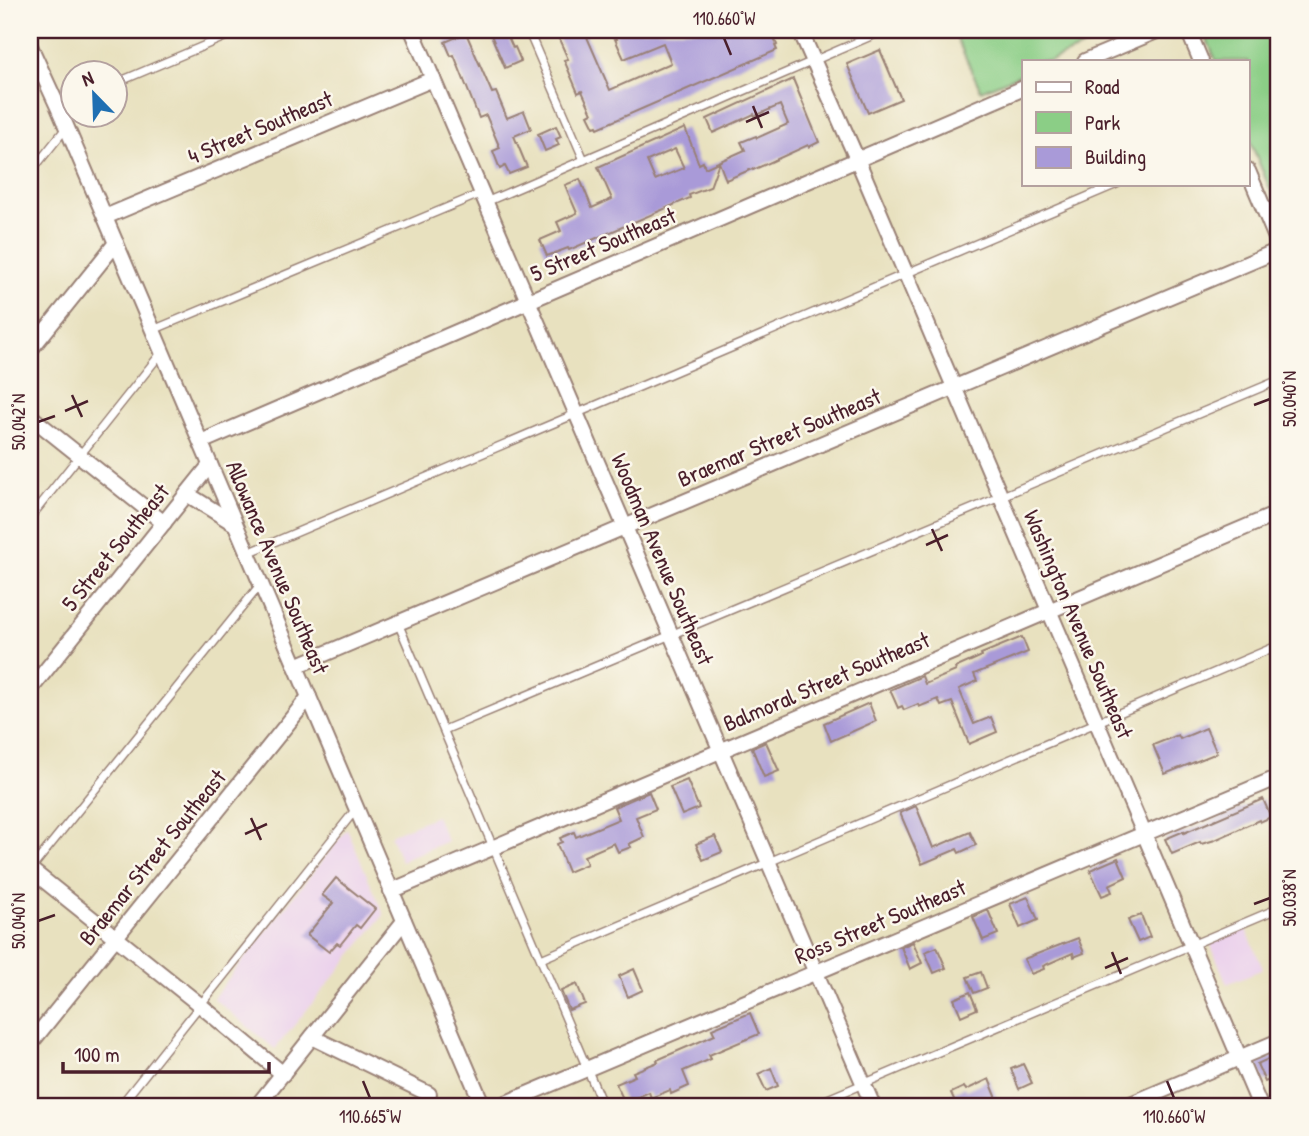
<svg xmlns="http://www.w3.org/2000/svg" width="1309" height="1136" font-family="'Patrick Hand',sans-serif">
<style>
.built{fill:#ebd1ec}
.green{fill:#8bce86;stroke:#6a7658;stroke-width:2}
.building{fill:#a99ad8;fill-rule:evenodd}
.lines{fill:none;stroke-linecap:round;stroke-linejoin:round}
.service-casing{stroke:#998075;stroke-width:10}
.minor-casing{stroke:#998075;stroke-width:18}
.service{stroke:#fff;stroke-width:7}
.minor{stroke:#fff;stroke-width:14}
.ticks{fill:none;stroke:#4a1f2b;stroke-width:2.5}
.labels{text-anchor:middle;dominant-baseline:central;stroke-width:5;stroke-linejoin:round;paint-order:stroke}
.street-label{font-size:23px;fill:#4a1f2b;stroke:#fbf7ec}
.neatline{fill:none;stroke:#4a1f2b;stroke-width:2.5}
.ticks-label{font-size:18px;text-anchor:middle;fill:#4a1f2b}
</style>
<rect width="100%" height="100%" fill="#fbf7ec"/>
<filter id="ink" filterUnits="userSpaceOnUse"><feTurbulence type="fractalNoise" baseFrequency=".0143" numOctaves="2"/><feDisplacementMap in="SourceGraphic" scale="14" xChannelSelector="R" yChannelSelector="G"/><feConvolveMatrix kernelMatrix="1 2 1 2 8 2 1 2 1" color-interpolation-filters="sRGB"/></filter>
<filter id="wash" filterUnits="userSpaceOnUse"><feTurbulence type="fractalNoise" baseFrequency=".00686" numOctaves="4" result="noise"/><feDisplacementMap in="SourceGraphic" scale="28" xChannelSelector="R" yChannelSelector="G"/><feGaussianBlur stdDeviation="1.57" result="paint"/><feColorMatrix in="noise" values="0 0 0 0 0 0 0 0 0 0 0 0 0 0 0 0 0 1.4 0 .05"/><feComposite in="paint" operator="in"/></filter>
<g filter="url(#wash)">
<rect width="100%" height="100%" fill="#e8e1bf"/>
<g class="built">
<polygon points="436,816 447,841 401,861 390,835"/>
<polygon points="347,829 384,915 275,1049 213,998"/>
<polygon points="1246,928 1263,969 1227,984 1210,943"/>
</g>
<g class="green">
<polygon points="953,30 1124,30 1050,61 1024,61 1024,73 981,91"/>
<polygon points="1203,30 1279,30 1279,211 1248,136 1248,61 1216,61"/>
</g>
<g id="blocks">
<g class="building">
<polygon points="505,30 513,48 515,47 521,61 505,68 491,35"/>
<polygon points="555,30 584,30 610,90 671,63 663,43 624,59 615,39 617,39 615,33 623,30 771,30 777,45 775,46 777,50 598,128 597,126 594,127 588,115 592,113 582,91 578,93 564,60 568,59"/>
<polygon points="466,33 492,93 496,92 507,118 524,111 531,129 514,136 527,167 509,174 505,166 500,169 493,151 500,148 486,115 479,118 454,55 451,56 445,42"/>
<polygon points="880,50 901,99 868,113 847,64"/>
<path d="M793,79l26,63 -10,5 -1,-2 -55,25 -1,-1 -26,11 -7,-18 -9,25 -21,8 1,3 -121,52 -1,-2 -21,8 -7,-16 21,-9 -4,-9 20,-9 -12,-28 15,-6 12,29 20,-9 -14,-32 87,-39 14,36 4,-2 2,6 40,-18 -4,-8 15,-6 1,2 31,-14 -8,-19 -25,11 -1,-2 -41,19 -6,-14zM675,149l9,19 -29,12 -8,-19z"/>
<polygon points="556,126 561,137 556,139 559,145 545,151 538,134"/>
<polygon points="1022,637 1028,652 974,674 977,681 959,689 974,724 991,717 997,732 969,744 952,702 941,706 938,699 919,707 918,704 904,710 902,706 898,708 890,690 922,676 925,684 956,671 955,668 982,656 981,654"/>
<polygon points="869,703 876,721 831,741 824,723"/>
<polygon points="1206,728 1217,753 1165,774 1153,745 1178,735 1180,739"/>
<polygon points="766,742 779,771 764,777 752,748"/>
<polygon points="687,780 699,808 682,815 670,787"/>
<polygon points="649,792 656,809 636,817 644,837 629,844 631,847 618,852 614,843 584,856 587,864 568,872 557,844 562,842 560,838 574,832 576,837 619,819 614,807"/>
<polygon points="1263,799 1271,817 1260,822 1259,820 1215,840 1201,844 1200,842 1172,854 1165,839 1184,831 1184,833"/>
<polygon points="916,806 933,848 970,832 976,845 959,853 957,849 922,864 900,813"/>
<polygon points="715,836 722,852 703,860 696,844"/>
<polygon points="1118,858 1126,877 1109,885 1112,892 1102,896 1090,870"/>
<polygon points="336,878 375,909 360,928 356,925 340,945 337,943 329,952 307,935 333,903 322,895"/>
<polygon points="1028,897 1038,920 1020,928 1010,904"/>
<polygon points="988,910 998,934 983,940 973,917"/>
<polygon points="1141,915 1150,937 1138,942 1128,920"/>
<polygon points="1078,938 1084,953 1074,957 1073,953 1043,966 1044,969 1031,974 1024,959"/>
<polygon points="913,942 922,963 910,969 901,947"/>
<polygon points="937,947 946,968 934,973 925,952"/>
<polygon points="634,969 643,990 628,997 619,976"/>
<polygon points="981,972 987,988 974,993 967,977"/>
<polygon points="577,984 585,1004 569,1010 561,991"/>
<polygon points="970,992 977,1009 961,1016 954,999"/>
<polygon points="750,1013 759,1034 709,1055 711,1059 683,1071 689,1086 671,1094 670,1090 651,1098 649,1092 625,1103 616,1084 635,1076 633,1072 658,1062 657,1060 715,1035 712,1029"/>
<polygon points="1279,1054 1279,1076 1265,1082 1257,1064"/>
<polygon points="1023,1064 1032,1083 1019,1089 1011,1069"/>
<polygon points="771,1068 778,1086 766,1091 758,1074"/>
<polygon points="989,1079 998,1101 986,1106 957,1106 951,1093 964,1087 966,1090"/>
</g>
</g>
</g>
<g filter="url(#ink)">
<use href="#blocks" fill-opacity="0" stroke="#998075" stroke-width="2"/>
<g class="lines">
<g class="service-casing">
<g id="service">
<polyline points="528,30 584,160"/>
<polyline points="116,83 241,30"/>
<polyline points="58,107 74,100"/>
<polyline points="30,173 66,128"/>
<polyline points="486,202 885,30"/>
<polyline points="153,330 482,193"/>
<polyline points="30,518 162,352"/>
<polyline points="248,553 1117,184"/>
<polyline points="398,623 603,1106"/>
<polyline points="444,730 1279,380"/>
<polyline points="30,870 260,585"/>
<polyline points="541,959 1279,645"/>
<polyline points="120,1106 356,809"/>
<polyline points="811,1106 1279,908"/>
</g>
</g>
<g class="minor-casing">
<g id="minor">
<polyline points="412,30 873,1106"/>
<polyline points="800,30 857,159 1260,1106"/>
<polyline points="1188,30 1201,61"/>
<polyline points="30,46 58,107 483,1106"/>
<polyline points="1085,61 1159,30"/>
<polyline points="1248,171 1279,245"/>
<polyline points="105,217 433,79"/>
<polyline points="30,350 116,243"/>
<polyline points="30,416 164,523"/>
<polyline points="201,442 1024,88"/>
<polyline points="187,494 235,524"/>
<polyline points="296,666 1279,250"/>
<polyline points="30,690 210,465"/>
<polyline points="30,869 200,1005 283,1074"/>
<polyline points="391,891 1279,513"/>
<polyline points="312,1037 429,1094"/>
<polyline points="30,1044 309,697"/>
<polyline points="257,1106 404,921"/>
<polyline points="499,1106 1279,777"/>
<polyline points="1126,1106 1279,1041"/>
</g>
</g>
<use href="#service" class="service"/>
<use href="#minor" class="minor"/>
</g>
</g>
<path class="ticks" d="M724,38l7,17M753,106l9,22M746,122l23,-10M72,395l10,22M1254,405l16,-6M65,411l23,-10M38,422l17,-6M932,529l10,22M926,545l22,-10M251,818l10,22M245,834l22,-10M1254,904l16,-6M38,921l17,-6M1112,952l9,22M1105,968l23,-10M363,1081l7,17M1167,1081l7,17"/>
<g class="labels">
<g class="street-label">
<text transform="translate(260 127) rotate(-23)">4 Street Southeast</text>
<text transform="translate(603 244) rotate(-23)">5 Street Southeast</text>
<text transform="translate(779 437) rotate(-23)">Braemar Street Southeast</text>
<text transform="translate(115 547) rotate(-51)">5 Street Southeast</text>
<text transform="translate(663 559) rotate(67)">Woodman Avenue Southeast</text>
<text transform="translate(278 567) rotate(67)">Allowance Avenue Southeast</text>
<text transform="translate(1079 624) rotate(67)">Washington Avenue Southeast</text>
<text transform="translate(826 681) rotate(-23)">Balmoral Street Southeast</text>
<text transform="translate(152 857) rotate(-51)">Braemar Street Southeast</text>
<text transform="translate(880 921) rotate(-23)">Ross Street Southeast</text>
</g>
</g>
<rect width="1309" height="1136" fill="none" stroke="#fbf7ec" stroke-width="77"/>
<rect x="1022" y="60" width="228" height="126" fill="#fbf7ec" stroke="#b4a19f" stroke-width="2"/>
<rect x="1036" y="82" width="35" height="10" fill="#ffffff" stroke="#b4a19f" stroke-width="2"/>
<text x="1085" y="94" font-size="21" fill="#4a1f2b">Road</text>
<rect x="1036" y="112" width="35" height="21" fill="#8bce86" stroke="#b4a19f" stroke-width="2"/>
<text x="1085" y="130" font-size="21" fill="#4a1f2b">Park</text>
<rect x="1036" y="147" width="35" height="21" fill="#a99ad8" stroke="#b4a19f" stroke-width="2"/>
<text x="1085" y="164" font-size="21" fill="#4a1f2b">Building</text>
<g transform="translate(94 94) rotate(337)"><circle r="33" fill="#fbf7ec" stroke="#b4a19f" stroke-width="2"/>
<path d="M0-5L12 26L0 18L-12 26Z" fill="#1f6fb2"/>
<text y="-10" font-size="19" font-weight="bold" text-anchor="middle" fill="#4a1f2b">N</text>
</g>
<path d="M63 1062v10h206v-10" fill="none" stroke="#4a1f2b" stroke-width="3.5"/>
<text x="74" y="1062" font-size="21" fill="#4a1f2b" stroke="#fbf7ec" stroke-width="5" paint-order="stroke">100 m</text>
<rect x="38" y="38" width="1232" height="1060" class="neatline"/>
<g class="ticks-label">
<text x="724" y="25">110.660°W</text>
<text transform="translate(1290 399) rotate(-90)" y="6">50.040°N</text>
<text transform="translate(19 422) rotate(-90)" y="6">50.042°N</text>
<text transform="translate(1290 898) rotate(-90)" y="6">50.038°N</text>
<text transform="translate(19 921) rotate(-90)" y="6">50.040°N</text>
<text x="370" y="1123">110.665°W</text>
<text x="1174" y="1123">110.660°W</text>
</g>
</svg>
